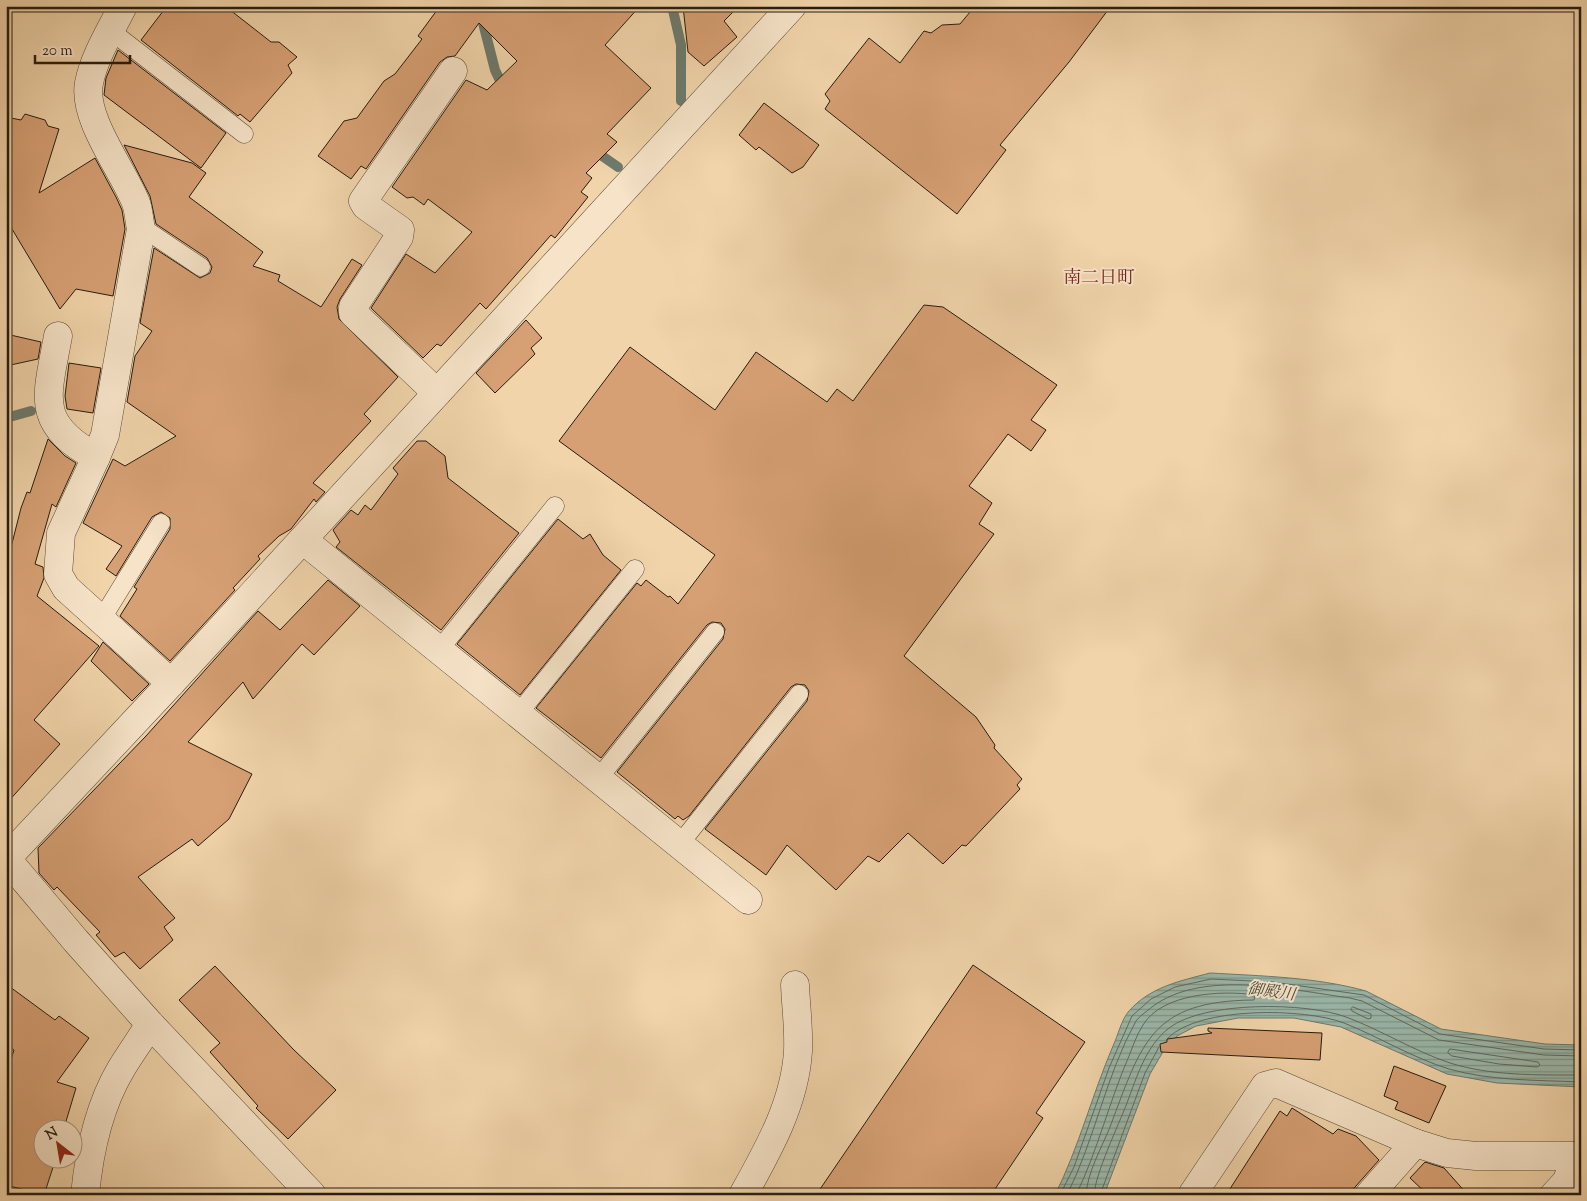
<svg xmlns="http://www.w3.org/2000/svg" width="1587" height="1201" font-family="'Sorts Mill Goudy','Noto Serif JP',serif">
<style>
.water{fill:url(#water-rules);stroke:#6c7a6d}
.lines{fill:none;stroke-linecap:round;stroke-linejoin:round}
.shore{stroke:#606a5e;stroke-width:1}
.stream{stroke:#6c7a6d;stroke-width:10}
.building{fill:#d6a074;stroke:#261c10}
.service-casing{stroke:#594a36;stroke-width:19}
.minor-casing{stroke:#594a36;stroke-width:29}
.service{stroke:#f6e3c8;stroke-width:18}
.minor{stroke:#f6e3c8;stroke-width:28}
.labels{text-anchor:middle;dominant-baseline:central;stroke-width:4;stroke-linejoin:round;paint-order:stroke}
.water-label{font-size:16px;font-style:italic;fill:#494b3e;stroke:#f6e3c8}
.quarter-label{font-size:18px;fill:#7a1f14;stroke:#f6e3c8}
</style>
<defs>
<pattern id="water-rules" width="6" height="5" patternUnits="userSpaceOnUse" patternTransform="scale(1.25)"><rect width="6" height="5" fill="#9bb8ab"/><path d="M0 2.5h6" fill="none" stroke="#7e958a"/></pattern>
</defs>
<rect width="100%" height="100%" fill="#f1d4aa"/>
<filter id="stains"><feTurbulence type="fractalNoise" baseFrequency=".004" numOctaves="4"/><feColorMatrix values="0 0 0 0 .2 0 0 0 0 .09 0 0 0 0 .02 0 0 0 .5 -.17"/></filter>
<radialGradient id="worn" r=".72"><stop offset=".6" stop-color="#630" stop-opacity="0"/><stop offset="1" stop-color="#630" stop-opacity=".3"/></radialGradient>
<path class="water" d="M1210,973c51,3 106,4 156,18l75,38 104,15 36,1v42l-84,-4 -50,-9 -106,-47 -47,-9h-56l-42,8 -19,10 -13,14 -14,24 -46,121h-49c24,-48 37,-100 58,-149 5,-10 8,-26 16,-35 21,-24 51,-30 81,-38z"/>
<g class="lines">
<g class="shore">
<polygon points="1353,1007 1371,1014 1371,1018 1368,1019 1352,1011 1351,1009"/>
<path d="M1168,1038c31,-32 137,-30 176,-15 35,14 69,35 105,46 42,12 88,11 132,13"/>
<polygon points="1450,1049 1538,1062 1540,1065 1537,1067 1499,1064 1452,1056 1448,1053"/>
<polyline points="1060,1195 1074,1167 1109,1068 1132,1016 1151,999 1175,987 1211,979 1273,982 1364,995 1440,1034 1544,1049 1581,1050"/>
<path d="M1067,1195c28,-56 39,-120 69,-174 3,-4 7,-7 11,-10 50,-44 143,-21 203,-13l12,3 77,39 105,15 37,1"/>
<path d="M1076,1195c22,-45 33,-93 53,-139 4,-10 8,-22 14,-31 19,-32 80,-35 112,-30l-1,5c-103,1 -112,42 -144,127 -8,20 -23,46 -24,68"/>
<path d="M1094,1195c1,-21 25,-71 33,-92 10,-27 19,-57 42,-75 35,-27 137,-26 177,-11 35,13 68,34 104,46 41,13 88,12 131,12"/>
<polyline points="1100,1195 1145,1073 1159,1047"/>
</g>
<g class="stream">
<polyline points="672,6 681,45 681,101"/>
<polyline points="481,15 495,70 505,91"/>
<polyline points="592,149 618,167"/>
<polyline points="6,418 31,411"/>
</g>
</g>
<g class="building">
<polygon points="167,6 225,6 271,42 279,42 297,57 288,65 292,73 250,122 240,114 238,116 141,40"/>
<polygon points="440,6 640,6 605,45 651,88 607,134 617,142 586,173 592,178 581,192 588,197 555,238 551,235 486,309 480,303 441,346 437,344 423,358 371,308 406,254 435,273 472,232 428,199 424,205 413,197 407,198 392,187 466,80 487,90 517,61 479,23 455,56 447,57 440,62 366,169 361,166 351,179 318,156 344,121 357,118 384,81 395,74 422,39 418,36"/>
<polygon points="683,6 739,6 724,21 737,37 704,66 688,52"/>
<polygon points="975,6 1111,6 1069,62 1000,145 1006,150 957,214 825,109 830,101 825,94 869,38 900,63 924,31 931,33 942,25 960,24"/>
<polygon points="118,50 226,133 201,168 104,95 106,78"/>
<polygon points="764,103 819,145 803,167 792,173 759,147 756,150 739,135"/>
<polygon points="25,114 45,120 48,126 59,129 39,193 95,158 116,197 122,210 125,229 113,296 76,289 60,309 6,219 6,117 21,120"/>
<polygon points="124,145 192,163 206,173 189,197 263,252 253,266 280,275 278,281 321,307 352,259 362,265 340,299 337,307 339,319 398,377 364,414 371,421 313,483 325,492 316,502 314,499 291,529 279,536 258,556 260,559 233,588 235,590 170,661 120,616 137,589 134,587 170,529 170,518 161,512 152,517 116,576 106,569 122,546 83,523 113,459 125,466 176,436 127,402 135,356 152,331 140,323 154,248 200,278 210,273 212,267 207,258 156,224 150,196"/>
<polygon points="924,305 943,307 1057,385 1031,420 1046,430 1031,451 1008,434 969,486 992,503 979,524 994,534 904,656 976,717 995,745 994,748 1022,779 1017,785 1020,789 966,846 962,845 943,864 908,833 879,862 868,856 836,890 787,845 766,875 705,829 807,701 809,691 805,685 796,684 791,687 689,816 683,820 678,816 675,819 617,772 723,639 725,629 721,623 712,622 707,625 601,758 536,708 637,583 641,586 646,580 668,597 670,596 678,604 715,555 559,441 630,347 715,410 756,352 827,402 837,389 853,401"/>
<polygon points="526,320 542,338 531,348 535,354 495,393 476,373"/>
<polygon points="6,334 41,342 38,359 6,366"/>
<polygon points="69,363 101,368 93,413 67,409 65,396"/>
<polygon points="48,439 65,456 76,463 56,507 52,504 35,564 43,567 44,578 37,596 99,646 34,720 60,744 6,804 6,567 21,508 27,492 30,493"/>
<polygon points="417,441 426,441 445,456 448,478 519,533 441,630 336,547 340,542 333,530 351,510 358,515 365,505 371,510 398,474 393,468"/>
<polygon points="558,519 583,539 590,534 603,555 621,570 520,695 457,644"/>
<polygon points="328,580 360,606 314,655 302,644 253,699 243,682 188,742 252,774 229,819 198,846 192,839 138,877 175,918 164,927 173,940 140,969 124,952 115,957 96,935 100,932 57,887 54,890 39,873 38,848 146,736 258,611 280,630"/>
<polygon points="103,642 149,684 132,701 91,661"/>
<polygon points="973,965 1085,1042 1036,1113 1043,1118 991,1195 816,1195"/>
<polygon points="215,966 293,1049 336,1090 288,1139 256,1108 258,1106 210,1052 220,1043 179,1000"/>
<polygon points="6,984 55,1020 59,1016 89,1038 57,1082 76,1088 64,1128 42,1128 42,1158 56,1158 44,1195 6,1185 6,1076 14,1050 6,1044"/>
<polygon points="1208,1028 1322,1033 1320,1060 1161,1052 1160,1044 1167,1042 1167,1039 1212,1033 1208,1031"/>
<polygon points="1394,1066 1446,1086 1429,1123 1395,1109 1398,1102 1384,1096"/>
<polygon points="1292,1108 1333,1134 1338,1129 1356,1136 1379,1160 1348,1195 1226,1195 1280,1111 1287,1116"/>
<polygon points="1425,1162 1444,1168 1468,1195 1428,1195 1410,1178"/>
</g>
<g class="lines">
<g class="service-casing">
<g id="service">
<polyline points="111,31 244,134"/>
<polyline points="140,226 201,267"/>
<polyline points="101,620 161,523"/>
<polyline points="439,650 555,506"/>
<polyline points="518,714 635,569"/>
<polyline points="598,779 715,632"/>
<polyline points="679,845 799,694"/>
</g>
</g>
<g class="minor-casing">
<g id="minor">
<path d="M58,336c-11,61 -24,87 38,121l-35,76 -3,41 8,14 105,95"/>
<polyline points="437,393 353,313 353,307 399,237 400,230 366,206 363,201 453,71"/>
<path d="M96,457l9,-22 36,-206c-2,-9 -2,-18 -5,-26 -13,-33 -54,-85 -47,-120 5,-26 22,-53 34,-77"/>
<polyline points="303,540 748,900"/>
<polyline points="6,858 76,941 150,1024 312,1195"/>
<polyline points="7,858 171,683 792,6"/>
<path d="M85,1195c4,-42 14,-89 36,-126 9,-15 20,-30 29,-45"/>
<path d="M743,1195c25,-45 52,-92 55,-144 1,-22 -2,-44 -3,-66"/>
<polyline points="1192,1195 1265,1086 1276,1083 1415,1143 1447,1153 1476,1156 1581,1156"/>
<polyline points="1369,1195 1415,1143"/>
<polyline points="1554,1195 1567,1181 1575,1156"/>
</g>
</g>
<use href="#service" class="service"/>
<use href="#minor" class="minor"/>
</g>
<g class="labels">
<g class="water-label">
<text transform="translate(1271 993) rotate(8)">御殿川</text>
</g>
<g class="quarter-label">
<text x="1099" y="279">南二日町</text>
</g>
</g>
<rect width="1587" height="1201" fill="none" stroke="#f1d4aa" stroke-width="25"/>
<rect x="8" y="8" width="1572" height="1186" fill="none" stroke="#261c10" stroke-width="2.5"/>
<rect x="12" y="12" width="1562" height="1176" fill="none" stroke="#261c10"/>
<g transform="translate(58 1144) rotate(329)"><circle r="24" fill="#f6e3c8" stroke="#a3937e"/>
<path d="M0-4L9 19L0 12L-9 19Z" fill="#8f2418"/>
<text y="-8" font-size="14" font-weight="bold" text-anchor="middle" fill="#261c10">N</text>
</g>
<path d="M35 55v8h95v-8" fill="none" stroke="#261c10" stroke-width="2.5"/>
<text x="42" y="55" font-size="15" fill="#261c10" stroke="#f6e3c8" stroke-width="4" paint-order="stroke">20 m</text>
<rect width="100%" height="100%" filter="url(#stains)"/>
<rect width="100%" height="100%" fill="url(#worn)"/>
</svg>
